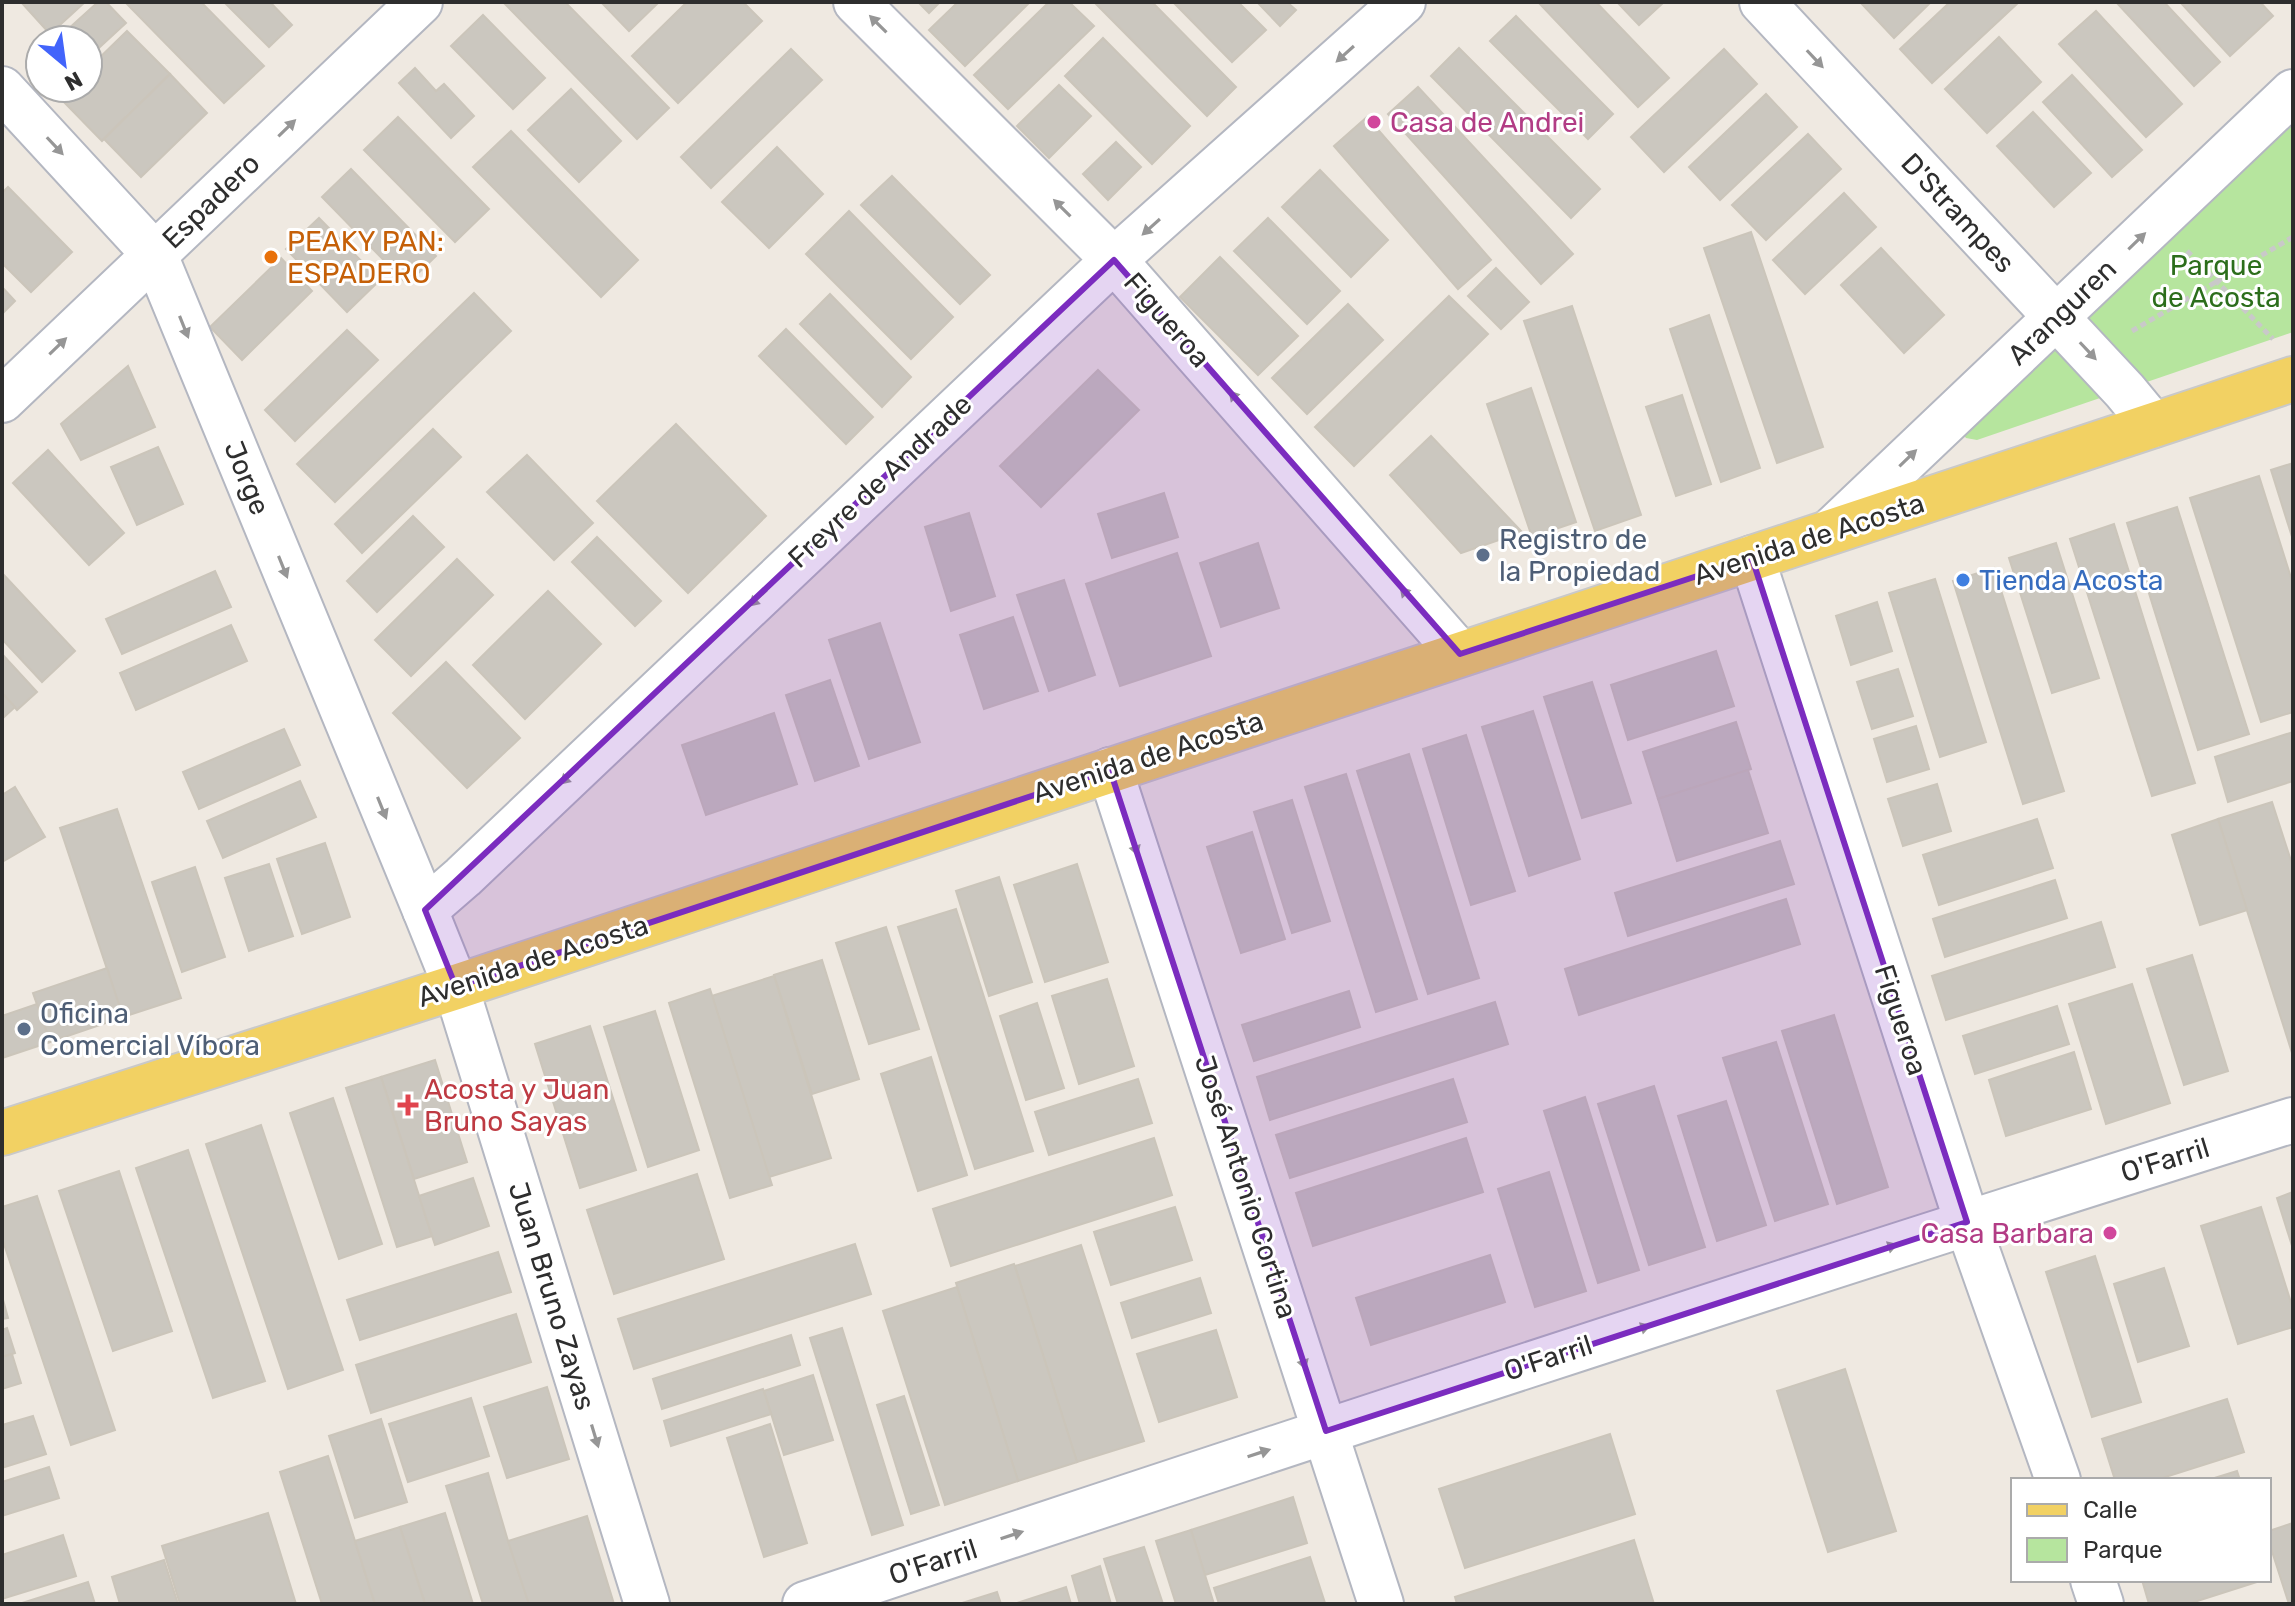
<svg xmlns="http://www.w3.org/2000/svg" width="2295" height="1606" font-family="Rubik,sans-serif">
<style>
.green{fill:#b6e59e}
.building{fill:#cbc7bf;stroke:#cbc5ba;stroke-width:2}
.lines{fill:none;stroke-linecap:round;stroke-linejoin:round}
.minor-casing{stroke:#b4b7c1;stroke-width:48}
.major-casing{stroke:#c9c9c9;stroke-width:48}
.path{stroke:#c9c9c9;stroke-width:5;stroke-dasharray:6 4;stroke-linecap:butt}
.minor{stroke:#fff;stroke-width:44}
.major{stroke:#f2d163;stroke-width:44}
.oneway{fill:#969696}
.marked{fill:#7b2cbf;fill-opacity:0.2;stroke:#7b2cbf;stroke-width:6;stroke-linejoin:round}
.hotel-dot{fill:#d1479c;stroke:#fff;stroke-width:3}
.food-dot{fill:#e8710a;stroke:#fff;stroke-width:3}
.service-dot{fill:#5c6f8a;stroke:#fff;stroke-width:3}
.shop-dot{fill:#3f7fe0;stroke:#fff;stroke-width:3}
.health-dot{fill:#e0444e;stroke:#fff;stroke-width:3}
.labels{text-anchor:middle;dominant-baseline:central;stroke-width:6;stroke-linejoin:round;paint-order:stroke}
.hotel-label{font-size:28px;fill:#b23c85;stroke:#fff;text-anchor:start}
.street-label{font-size:28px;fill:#2e2e2e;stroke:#fff}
.food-label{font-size:28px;fill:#c56008;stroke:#fff;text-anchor:start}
.park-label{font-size:28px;fill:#2c6e1b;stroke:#fff}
.service-label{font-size:28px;fill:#4e5e75;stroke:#fff;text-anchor:start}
.shop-label{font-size:28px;fill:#366cbe;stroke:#fff;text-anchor:start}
.health-label{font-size:28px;fill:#be3a42;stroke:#fff;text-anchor:start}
</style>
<rect width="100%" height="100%" fill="#efe9e1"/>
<polygon class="green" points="2293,108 2293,332 1977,440 1966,438 1961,432"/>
<g class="building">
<polygon points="21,2 85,2 50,34"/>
<polygon points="98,2 106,2 126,23 88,58 88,40 56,40"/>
<polygon points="125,2 201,2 264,66 224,103"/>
<polygon points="224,2 270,2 292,25 269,47"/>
<polygon points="503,2 565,2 669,108 637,139"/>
<polygon points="601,2 659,2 629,31"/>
<polygon points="687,2 743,2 762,21 678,103 632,56"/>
<polygon points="918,2 940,2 929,13"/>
<polygon points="958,2 1030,2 965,66 929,30"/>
<polygon points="1049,2 1069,2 1094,26 1008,109 974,75"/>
<polygon points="1094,2 1152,2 1236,87 1207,116"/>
<polygon points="1173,2 1238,2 1266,30 1232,62"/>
<polygon points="1257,2 1287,2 1296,10 1280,26"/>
<polygon points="1538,2 1596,2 1669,78 1638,107"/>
<polygon points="1617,2 1664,2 1639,25"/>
<polygon points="1860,2 1931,2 1894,38"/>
<polygon points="1950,2 2019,2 1932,83 1900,49"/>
<polygon points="2116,2 2164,2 2220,62 2194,86"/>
<polygon points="2180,2 2260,2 2273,16 2230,56"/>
<polygon points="2096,11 2182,104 2146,137 2059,44"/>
<polygon points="483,15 545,78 513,109 451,46"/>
<polygon points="1516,16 1613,114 1588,139 1490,41"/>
<polygon points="127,31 170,74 102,141 59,97 68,88 88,88 88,69"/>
<polygon points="1999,37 2041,82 1987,133 1945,89"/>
<polygon points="1103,38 1190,126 1152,164 1065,76"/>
<polygon points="1459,48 1600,189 1571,218 1431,76"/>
<polygon points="791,49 822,80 711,188 681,157"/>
<polygon points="1724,49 1757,84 1664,172 1631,137"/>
<polygon points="415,68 436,91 444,84 474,116 451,138 399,83"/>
<polygon points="170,74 207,113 141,177 104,139"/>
<polygon points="2072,75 2142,150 2112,177 2043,102"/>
<polygon points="1059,85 1091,116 1049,158 1017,126"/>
<polygon points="1418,87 1573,254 1541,284 1388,114"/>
<polygon points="571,89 621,141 579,182 528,130"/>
<polygon points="1766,94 1797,127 1720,200 1689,167"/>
<polygon points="2033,112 2091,173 2054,207 1997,146"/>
<polygon points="398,117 489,209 455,242 364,150"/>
<polygon points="1367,117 1491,260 1458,289 1334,146"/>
<polygon points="511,131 638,260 601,297 473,167"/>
<polygon points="1808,134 1841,169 1766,240 1732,205"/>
<polygon points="1116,142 1141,167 1108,200 1083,174"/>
<polygon points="777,147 823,194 769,248 722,202"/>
<polygon points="351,169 436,256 407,284 322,197"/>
<polygon points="1320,170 1388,240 1351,277 1282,207"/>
<polygon points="892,176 990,275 960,304 861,205"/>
<polygon points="8,187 72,252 31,292 2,263 2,193"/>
<polygon points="1844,193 1876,227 1805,294 1773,260"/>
<polygon points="849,211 953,317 911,359 806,254"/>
<polygon points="319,218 380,280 347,312 286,249"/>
<polygon points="1268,218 1340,291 1307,324 1234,251"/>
<polygon points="1751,232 1823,447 1777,463 1704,248"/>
<polygon points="1881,248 1944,315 1904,353 1841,285"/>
<polygon points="1220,257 1298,336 1258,375 1180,297"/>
<polygon points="281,258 312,291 242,360 210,327"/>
<polygon points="1496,268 1529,302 1501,329 1468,296"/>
<polygon points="2,287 15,301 2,314"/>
<polygon points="474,293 511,331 335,502 297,464"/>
<polygon points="830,294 911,377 882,407 800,324"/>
<polygon points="1449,296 1488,334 1354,466 1315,427"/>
<polygon points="1348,304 1383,340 1307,414 1272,378"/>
<polygon points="1572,306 1641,515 1595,531 1524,321"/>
<polygon points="1709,315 1760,468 1721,482 1670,329"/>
<polygon points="786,329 873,417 846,444 759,356"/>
<polygon points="347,330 378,360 295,441 265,410"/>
<polygon points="128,366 155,427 81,460 61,424"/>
<polygon points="1098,370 1139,410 1041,507 1000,466"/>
<polygon points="1531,388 1576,522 1532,537 1487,404"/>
<polygon points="1682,395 1711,484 1676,496 1646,407"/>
<polygon points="676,424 766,516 688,593 597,501"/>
<polygon points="433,429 461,457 362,553 335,524"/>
<polygon points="1431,436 1522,532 1461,553 1390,475"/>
<polygon points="158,447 183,504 137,525 111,467"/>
<polygon points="48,450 124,533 89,565 13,483"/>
<polygon points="527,455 593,523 554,560 487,492"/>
<polygon points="2293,463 2293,540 2271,470"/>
<polygon points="2259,476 2293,584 2293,712 2261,722 2190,498"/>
<polygon points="1164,493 1178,537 1112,558 1098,514"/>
<polygon points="2177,507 2249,734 2198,750 2127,523"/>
<polygon points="969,513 995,596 951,611 925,527"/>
<polygon points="413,516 444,547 377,612 347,581"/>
<polygon points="2114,524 2195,783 2152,796 2070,539"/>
<polygon points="597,537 661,601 635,626 572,562"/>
<polygon points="1258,543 1279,608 1221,627 1200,563"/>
<polygon points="2056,543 2099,678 2052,693 2009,558"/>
<polygon points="1177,553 1211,656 1120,686 1086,584"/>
<polygon points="457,559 493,595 411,676 375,640"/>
<polygon points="1994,568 2064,791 2023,804 1953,581"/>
<polygon points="215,571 231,607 122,654 106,619"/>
<polygon points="2,573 75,651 42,682 2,639"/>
<polygon points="1935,579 1986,742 1940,757 1889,593"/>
<polygon points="1064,580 1095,675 1049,691 1017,595"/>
<polygon points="548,591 601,644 525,719 473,665"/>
<polygon points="1877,602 1892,651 1851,665 1836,616"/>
<polygon points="1013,617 1038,691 984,709 960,635"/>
<polygon points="880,623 920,742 869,759 829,640"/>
<polygon points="231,625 247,661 136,710 120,673"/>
<polygon points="1716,651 1734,706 1628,740 1611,685"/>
<polygon points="2,654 37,692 17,710 2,693"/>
<polygon points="446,662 520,738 467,788 393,713"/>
<polygon points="1898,669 1913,716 1872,729 1857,682"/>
<polygon points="830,680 859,766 815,781 786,695"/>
<polygon points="1592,682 1631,803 1582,818 1544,697"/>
<polygon points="2,693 15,707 2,719"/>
<polygon points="1533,711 1580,859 1529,876 1482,727"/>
<polygon points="774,713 797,784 706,815 682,745"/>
<polygon points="1736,722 1751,769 1658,799 1643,752"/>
<polygon points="1916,726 1929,769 1887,782 1874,739"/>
<polygon points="284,729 300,765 199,809 183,772"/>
<polygon points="2293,732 2293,781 2228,802 2215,757"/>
<polygon points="1466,735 1515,891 1471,905 1423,749"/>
<polygon points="1409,754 1479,978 1428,994 1357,771"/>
<polygon points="1748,770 1768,833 1677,861 1658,799"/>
<polygon points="1346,774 1417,999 1376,1012 1305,787"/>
<polygon points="300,781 316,817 223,858 207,821"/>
<polygon points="1937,784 1951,831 1903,846 1888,799"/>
<polygon points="15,787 45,837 2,862 2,795"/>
<polygon points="1292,800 1330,921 1292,933 1254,812"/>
<polygon points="2272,802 2293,867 2293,1056 2218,819"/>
<polygon points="117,809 181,998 123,1017 60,828"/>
<polygon points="2037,819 2053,868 1939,905 1923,855"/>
<polygon points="2218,819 2247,910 2200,925 2172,835"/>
<polygon points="1252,832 1285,939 1241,953 1207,847"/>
<polygon points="1780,841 1794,884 1628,936 1615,893"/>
<polygon points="325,843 350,917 302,934 277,859"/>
<polygon points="269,864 293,936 249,951 225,878"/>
<polygon points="1077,864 1108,962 1045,982 1014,885"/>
<polygon points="195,867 225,957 182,972 152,882"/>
<polygon points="999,877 1032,982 989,996 956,891"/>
<polygon points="2055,880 2067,918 1945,957 1933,919"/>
<polygon points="1786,899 1800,944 1579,1015 1565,969"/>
<polygon points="956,909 1033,1151 975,1169 898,927"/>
<polygon points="2101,922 2115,967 1946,1020 1932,976"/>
<polygon points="886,927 919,1029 869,1044 836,943"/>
<polygon points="2192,955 2228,1071 2184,1085 2147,969"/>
<polygon points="822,960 859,1079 812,1094 774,975"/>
<polygon points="107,968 123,1017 50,1042 33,993"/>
<polygon points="774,976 831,1158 769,1177 712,996"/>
<polygon points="1107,979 1134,1066 1079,1084 1052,996"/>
<polygon points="2132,984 2170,1103 2106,1124 2069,1004"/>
<polygon points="710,989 772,1185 730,1198 669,1003"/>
<polygon points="1349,991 1360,1027 1254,1061 1242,1025"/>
<polygon points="1495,1002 1508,1044 1270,1120 1257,1077"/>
<polygon points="1037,1003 1064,1088 1026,1100 1000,1016"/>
<polygon points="37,1004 50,1042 2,1058 2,1016"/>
<polygon points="2057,1006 2069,1044 1975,1074 1963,1036"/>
<polygon points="655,1011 699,1150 648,1167 604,1027"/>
<polygon points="1834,1015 1888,1187 1837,1204 1782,1031"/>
<polygon points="590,1026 636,1170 580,1188 535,1044"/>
<polygon points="1776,1042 1828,1204 1775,1221 1723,1058"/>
<polygon points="2074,1052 2091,1109 2006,1136 1989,1080"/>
<polygon points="931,1057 967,1175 918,1191 881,1074"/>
<polygon points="435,1060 467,1162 414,1179 381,1077"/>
<polygon points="381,1077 432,1236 397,1247 346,1088"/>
<polygon points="1138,1079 1152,1123 1049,1155 1035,1112"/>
<polygon points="1453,1079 1467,1122 1290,1178 1276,1135"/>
<polygon points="1654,1086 1705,1247 1649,1265 1598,1104"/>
<polygon points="1585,1097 1639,1270 1598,1283 1544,1111"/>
<polygon points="333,1098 382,1244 339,1259 290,1113"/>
<polygon points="1726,1101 1766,1225 1717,1241 1678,1116"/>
<polygon points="261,1125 343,1370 288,1389 206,1144"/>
<polygon points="1154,1138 1172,1195 951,1266 933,1209"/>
<polygon points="1466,1138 1483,1192 1313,1246 1296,1193"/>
<polygon points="188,1150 265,1381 213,1398 136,1168"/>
<polygon points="119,1171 172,1331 113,1351 59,1191"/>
<polygon points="1549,1172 1586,1291 1535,1307 1498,1189"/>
<polygon points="697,1174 724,1259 614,1294 587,1210"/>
<polygon points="473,1178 489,1226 435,1245 419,1196"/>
<polygon points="2293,1192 2293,1249 2277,1198"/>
<polygon points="37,1196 115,1430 71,1445 2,1238 2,1207"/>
<polygon points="1175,1207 1192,1260 1111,1285 1094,1232"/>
<polygon points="2261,1207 2293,1309 2293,1327 2238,1344 2201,1226"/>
<polygon points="855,1244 871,1294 634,1369 618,1319"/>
<polygon points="1081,1245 1144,1441 1077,1462 1015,1266"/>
<polygon points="498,1252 511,1292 360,1340 347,1300"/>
<polygon points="1490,1255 1505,1302 1371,1345 1356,1298"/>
<polygon points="2095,1256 2141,1402 2092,1417 2046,1272"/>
<polygon points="1014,1264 1077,1462 1018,1481 956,1283"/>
<polygon points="2164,1268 2189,1346 2138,1362 2114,1284"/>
<polygon points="1200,1278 1211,1313 1132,1338 1121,1303"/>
<polygon points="957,1287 1018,1481 945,1505 883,1311"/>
<polygon points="2,1296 8,1318 2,1319"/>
<polygon points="516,1314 531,1362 371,1413 356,1365"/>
<polygon points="7,1328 15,1353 2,1357 2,1330"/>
<polygon points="842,1328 903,1525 872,1535 810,1338"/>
<polygon points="1216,1330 1237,1397 1159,1422 1137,1354"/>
<polygon points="791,1335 800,1365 662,1409 653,1379"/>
<polygon points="12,1354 21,1383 2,1389 2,1357"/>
<polygon points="1845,1369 1896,1531 1828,1552 1777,1391"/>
<polygon points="813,1375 833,1440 784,1455 764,1391"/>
<polygon points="547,1387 569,1459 507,1478 484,1407"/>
<polygon points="763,1389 771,1414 671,1446 664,1421"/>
<polygon points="904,1396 939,1505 911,1514 877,1405"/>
<polygon points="471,1398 489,1456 408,1482 389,1424"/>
<polygon points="2227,1399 2244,1452 2156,1480 2115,1480 2102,1439"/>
<polygon points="33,1416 46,1454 2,1468 2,1425"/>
<polygon points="381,1419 407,1502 355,1518 329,1436"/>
<polygon points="770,1424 807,1543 764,1557 727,1438"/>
<polygon points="1610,1434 1635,1514 1465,1568 1439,1489"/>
<polygon points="328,1456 355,1541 375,1604 322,1604 280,1472"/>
<polygon points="49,1467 59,1498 2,1516 2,1482"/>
<polygon points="2237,1471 2240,1480 2208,1480"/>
<polygon points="488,1473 508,1541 529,1604 483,1604 446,1486"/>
<polygon points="1293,1497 1307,1543 1205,1575 1191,1530"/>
<polygon points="268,1513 296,1604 180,1604 162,1546"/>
<polygon points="445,1513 473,1604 425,1604 400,1527"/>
<polygon points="587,1516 614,1604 529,1604 508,1541"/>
<polygon points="2293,1523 2293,1604 2289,1604 2269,1542 2269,1531"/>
<polygon points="400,1527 425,1604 375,1604 355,1541"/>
<polygon points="1191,1530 1205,1575 1214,1604 1176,1604 1156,1541"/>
<polygon points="63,1535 76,1576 2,1599 2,1555"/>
<polygon points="1634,1540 1654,1604 1457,1604 1455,1597"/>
<polygon points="1144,1547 1163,1604 1118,1604 1104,1559"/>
<polygon points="1310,1557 1325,1603 1219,1604 1214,1588"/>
<polygon points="164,1560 178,1604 120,1604 112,1577"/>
<polygon points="1100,1566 1111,1604 1080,1604 1072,1576"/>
<polygon points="2142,1580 2263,1580 2188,1604 2149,1604"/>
<polygon points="88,1582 95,1604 19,1604"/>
<polygon points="1066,1587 1071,1604 1014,1604"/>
<polygon points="997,1592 1001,1604 959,1604"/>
</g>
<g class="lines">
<g class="minor-casing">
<g id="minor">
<polyline points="856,2 1114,260 1460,654"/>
<polyline points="1762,2 2125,391 2153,425"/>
<polyline points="2,89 155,255 425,910"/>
<polyline points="2,400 420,2"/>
<polyline points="1831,531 2293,92"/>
<polyline points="1752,558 1967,1222 2058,1480"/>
<polyline points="1110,770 1381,1604"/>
<polyline points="2093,1580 2101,1604"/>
<polyline points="647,1604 456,987 425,910 463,877 1114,260 1403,2"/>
<path d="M805,1604c495,-165 990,-328 1488,-484"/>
</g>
</g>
<g class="major-casing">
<polyline id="major" points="2,1133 456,987 2293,379"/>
</g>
<g class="path">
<polyline points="2187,251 2273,339"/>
<polyline points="2132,331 2293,237"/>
</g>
<use href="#minor" class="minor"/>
<use href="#major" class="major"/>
</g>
<defs><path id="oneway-solid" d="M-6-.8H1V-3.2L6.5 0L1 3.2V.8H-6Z" transform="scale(2)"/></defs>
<g class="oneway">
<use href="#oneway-solid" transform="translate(878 24) rotate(-135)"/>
<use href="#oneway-solid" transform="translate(1345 54) rotate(138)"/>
<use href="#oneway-solid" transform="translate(1815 59) rotate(47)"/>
<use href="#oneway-solid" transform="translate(287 128) rotate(-44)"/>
<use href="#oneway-solid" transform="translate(55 146) rotate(47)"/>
<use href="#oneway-solid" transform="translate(1062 208) rotate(-135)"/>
<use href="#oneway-solid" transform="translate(1151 227) rotate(138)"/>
<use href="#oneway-solid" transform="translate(2137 241) rotate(-44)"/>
<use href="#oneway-solid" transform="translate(184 327) rotate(68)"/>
<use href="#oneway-solid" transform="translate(58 346) rotate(-44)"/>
<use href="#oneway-solid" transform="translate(2088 351) rotate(47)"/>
<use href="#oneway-solid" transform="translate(1237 400) rotate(-131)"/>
<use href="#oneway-solid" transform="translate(1908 458) rotate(-44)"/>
<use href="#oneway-solid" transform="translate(283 567) rotate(68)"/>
<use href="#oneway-solid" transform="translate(1408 596) rotate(-131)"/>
<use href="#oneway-solid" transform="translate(758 598) rotate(137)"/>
<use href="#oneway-solid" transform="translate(569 776) rotate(137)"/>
<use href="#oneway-solid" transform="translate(382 808) rotate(68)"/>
<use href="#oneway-solid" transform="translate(1134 844) rotate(72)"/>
<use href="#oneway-solid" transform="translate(1886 1248) rotate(-18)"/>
<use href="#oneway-solid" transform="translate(1639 1329) rotate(-18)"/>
<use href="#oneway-solid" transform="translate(1302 1358) rotate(72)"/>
<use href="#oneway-solid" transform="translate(595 1436) rotate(73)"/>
<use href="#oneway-solid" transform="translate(1259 1453) rotate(-18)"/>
<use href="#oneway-solid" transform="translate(1012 1535) rotate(-18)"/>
</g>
<path class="marked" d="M1114,260l346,394 292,-96 215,664 -641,209 -216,-661 -654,217 -31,-77z"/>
<g class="hotel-dot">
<circle cx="1374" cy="122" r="8"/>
<circle cx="2110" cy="1233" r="8"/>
</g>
<circle class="food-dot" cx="271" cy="257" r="8"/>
<g class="service-dot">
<circle cx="1483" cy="555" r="8"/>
<circle cx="24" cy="1029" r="8"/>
</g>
<circle class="shop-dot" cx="1963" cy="580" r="8"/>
<path class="health-dot" d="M404 1093h8v8h8v8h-8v8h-8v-8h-8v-8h8z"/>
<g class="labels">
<g class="hotel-label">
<text x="1390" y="122">Casa de Andrei</text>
<text x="2094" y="1233" text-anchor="end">Casa Barbara</text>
</g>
<g class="street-label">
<text transform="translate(211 201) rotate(-44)">Espadero</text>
<text transform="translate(1958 213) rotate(47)">D'Strampes</text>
<text transform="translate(2062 312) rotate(-44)">Aranguren</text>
<text transform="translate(1167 320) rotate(49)">Figueroa</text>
<text transform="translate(247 478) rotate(68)">Jorge</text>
<text transform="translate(880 481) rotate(-43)">Freyre de Andrade</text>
<text transform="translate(1809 539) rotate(-18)">Avenida de Acosta</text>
<text transform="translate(1148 757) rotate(-18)">Avenida de Acosta</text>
<text transform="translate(533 961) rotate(-18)">Avenida de Acosta</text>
<text transform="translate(1901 1020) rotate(72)">Figueroa</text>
<text transform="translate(2165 1160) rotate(-17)">O'Farril</text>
<text transform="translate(1246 1187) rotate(72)">José Antonio Cortina</text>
<text transform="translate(552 1296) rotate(73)">Juan Bruno Zayas</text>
<text transform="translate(1548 1358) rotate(-18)">O'Farril</text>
<text transform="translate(933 1562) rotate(-18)">O'Farril</text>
</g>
<g class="food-label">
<text x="287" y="241">PEAKY PAN:<tspan x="287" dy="32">ESPADERO</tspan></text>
</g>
<g class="park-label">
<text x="2216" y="265">Parque<tspan x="2216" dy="32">de Acosta</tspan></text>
</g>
<g class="service-label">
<text x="1499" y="539">Registro de<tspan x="1499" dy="32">la Propiedad</tspan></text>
<text x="40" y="1013">Oficina<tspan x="40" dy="32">Comercial Víbora</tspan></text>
</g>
<g class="shop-label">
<text x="1979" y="580">Tienda Acosta</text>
</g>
<g class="health-label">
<text x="424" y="1089">Acosta y Juan<tspan x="424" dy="32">Bruno Sayas</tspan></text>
</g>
</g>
<rect width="2295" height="1606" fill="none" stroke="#2e2e2e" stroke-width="8"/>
<rect x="2011" y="1478" width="260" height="104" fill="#ffffff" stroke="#ababab" stroke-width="2"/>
<rect x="2027" y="1504" width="40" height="12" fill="#f2d163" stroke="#ababab" stroke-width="2"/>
<text x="2083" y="1518" font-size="24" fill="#2e2e2e">Calle</text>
<rect x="2027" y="1538" width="40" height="24" fill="#b6e59e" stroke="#ababab" stroke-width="2"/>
<text x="2083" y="1558" font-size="24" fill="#2e2e2e">Parque</text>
<g transform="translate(64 64) rotate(151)"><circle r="38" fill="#ffffff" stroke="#ababab" stroke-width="2"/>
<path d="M0-6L14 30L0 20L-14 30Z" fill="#4264fb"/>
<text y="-12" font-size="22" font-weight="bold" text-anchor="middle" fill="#2e2e2e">N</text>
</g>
</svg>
